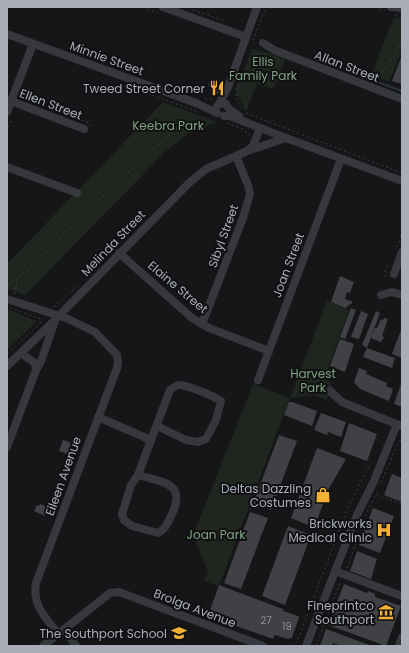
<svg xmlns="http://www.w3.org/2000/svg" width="409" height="653" font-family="Poppins,sans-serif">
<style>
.green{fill:#1e261f}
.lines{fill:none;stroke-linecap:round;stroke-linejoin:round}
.stream{stroke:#2c353c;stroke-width:2}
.building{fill:#404145}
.path{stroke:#3d3f44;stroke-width:1;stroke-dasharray:2 3;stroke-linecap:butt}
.minor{stroke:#37383d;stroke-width:8}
.labels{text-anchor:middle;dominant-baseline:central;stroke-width:4;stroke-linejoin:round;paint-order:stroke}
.number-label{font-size:10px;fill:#8e929b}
.street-label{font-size:12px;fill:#a8adb8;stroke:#111113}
.park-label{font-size:12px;fill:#7fa381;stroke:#111113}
.poi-label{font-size:12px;fill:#a8adb8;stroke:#111113;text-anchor:end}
</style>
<rect width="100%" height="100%" fill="#161618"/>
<g class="green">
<polygon points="394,17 402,19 402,50 389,82 371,76"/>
<polygon points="252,49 269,53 285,59 273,89 257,84 246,112 237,95 236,90"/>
<polygon points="163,102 217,122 188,134 166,151 25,295 7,289 7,264"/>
<polygon points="327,301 349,310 328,369 327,378 332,386 327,400 313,395 290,398 219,586 204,581 208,571 193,535 253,384 290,398"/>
<polygon points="7,309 37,321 7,350"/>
</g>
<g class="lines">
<polyline class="stream" points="372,80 402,91"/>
</g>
<g class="building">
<polygon points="402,55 402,84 392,81"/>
<polygon points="210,81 221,86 218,94 211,91 212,87 208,86"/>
<polygon points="340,276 354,282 350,293 347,292 345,299 353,302 352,303 345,308 331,302"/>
<polygon points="351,308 356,310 345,339 340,337"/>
<polygon points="361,311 368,314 359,339 351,337"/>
<polygon points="376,311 380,313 367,348 362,345"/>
<polygon points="384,318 388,319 382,336 384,337 381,342 371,338 375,328 377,328 381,319 383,320"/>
<polygon points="402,327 402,358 392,354"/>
<polygon points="340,339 354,344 345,372 330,366"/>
<polygon points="367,348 395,358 392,368 363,357"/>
<polygon points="359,368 367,371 366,374 387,383 386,386 393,389 389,401 360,389 354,382"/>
<polygon points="402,381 402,407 394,404"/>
<polygon points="289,402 292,402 317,411 312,426 284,415"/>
<polygon points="321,413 346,422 341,437 328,432 327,435 314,430"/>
<polygon points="349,423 377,434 367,461 340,451"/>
<polygon points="279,435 297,441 271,510 253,503"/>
<polygon points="63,440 74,444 70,455 59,451"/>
<polygon points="317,448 346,459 328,490 315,526 313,527 291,518"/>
<polygon points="392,474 402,478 402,502 384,495"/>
<polygon points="40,504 48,507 45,516 34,511 37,505 39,506"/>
<polygon points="373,508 394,516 380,553 359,545"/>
<polygon points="250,512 268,518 241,589 224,583"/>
<polygon points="288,526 311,535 285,605 262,596"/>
<polygon points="357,551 377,559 371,579 350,571"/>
<polygon points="344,584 367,593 368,591 375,594 375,597 401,606 386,646 328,625"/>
<polygon points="219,585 283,609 283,611 298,616 299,617 292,638 288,639 275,635 273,639 208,616"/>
<polygon points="326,629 372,646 342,646 333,643 332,646 320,646"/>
</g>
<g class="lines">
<g class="path">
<polyline points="143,7 158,13"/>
<polyline points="375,7 385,11"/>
<polyline points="193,10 225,21"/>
<polyline points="395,15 402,17"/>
<polyline points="253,40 266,7"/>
<polyline points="368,78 369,76 379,73 387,68 402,41"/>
<path d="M239,79c-4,12 -5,20 3,30"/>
<polyline points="124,85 196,111"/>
<polyline points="236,89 251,73 267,53"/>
<polyline points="205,99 213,99"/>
<polyline points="246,113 402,173"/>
<polyline points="81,120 89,123 92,129"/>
<polyline points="227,123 243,129 249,135 250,135"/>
<polyline points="7,132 12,118"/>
<polyline points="397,247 402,232"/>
<polyline points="386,277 385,270 390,263"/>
<polyline points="7,284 17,280 101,198 194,112"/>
<polyline points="15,294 17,280"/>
<polyline points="54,307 80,284"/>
<polyline points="7,354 40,323 41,319 10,308"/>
<path d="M381,483c5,-9 15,-40 21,-44"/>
<polyline points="376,494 402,504"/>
<polyline points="347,568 368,510 376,495"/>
<polyline points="291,646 297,642 348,507 370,464"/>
<polyline points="316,646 341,580"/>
</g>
<g class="minor">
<polyline points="163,7 246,37"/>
<polyline points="391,7 402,8"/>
<polyline points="7,34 196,103 217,113"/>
<polyline points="263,43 274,50 402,99"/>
<polyline points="11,101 84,129"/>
<polyline points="219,104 228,87 257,7"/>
<polyline points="217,106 221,103 226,104 229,109 239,116"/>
<polyline points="7,112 33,44"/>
<polyline points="224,116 230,116 286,138 402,181"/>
<polyline points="248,150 253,146 260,128"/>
<polyline points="7,167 77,193"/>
<polyline points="119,253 192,318 209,328 269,351"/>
<polyline points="394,274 402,252"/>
<polyline points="381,295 392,292 402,295"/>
<path d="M7,299l59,19 29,14 22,23 1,8 -1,5 -81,215c-4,21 9,35 22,50"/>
<polyline points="202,324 243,218 250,194 248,185 236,156"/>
<polyline points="21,353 35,363 36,370"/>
<polyline points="7,366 49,326 189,183 206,169 236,156 247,151 286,138"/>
<polyline points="258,380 341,159"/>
<polyline points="330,391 342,402 401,426"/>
<path d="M98,417l53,23 -13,35 -7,10 -9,29 2,6 8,6 26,7c8,-4 10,-11 14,-19 15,-32 -11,-32 -34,-39"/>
<path d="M151,440l19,-50c3,-2 5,-4 8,-5 8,-1 35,11 43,16l-5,19 -10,19 -8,3 -12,-2 -29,-14"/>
<polyline points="7,447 36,370 41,361 55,321"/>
<polyline points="335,571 402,596"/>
<polyline points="64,629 76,646"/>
<polyline points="43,646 110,593 119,592 263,646"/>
<polyline points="306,646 357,515 374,481 397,424"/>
<polyline points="399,646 402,637"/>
</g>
</g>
<defs>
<g id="restaurant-bare" transform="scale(1.2)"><path d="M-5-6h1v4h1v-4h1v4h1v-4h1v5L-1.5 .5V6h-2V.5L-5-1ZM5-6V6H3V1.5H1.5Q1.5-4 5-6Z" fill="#f2b134" stroke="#111113" stroke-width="2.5" paint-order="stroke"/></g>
<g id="shop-bare" transform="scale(1.2)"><path d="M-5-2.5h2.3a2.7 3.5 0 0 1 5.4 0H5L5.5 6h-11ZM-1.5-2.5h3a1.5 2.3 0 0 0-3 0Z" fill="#f2b134" stroke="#111113" stroke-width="2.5" paint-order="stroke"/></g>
<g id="hospital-bare" transform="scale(1.2)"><path d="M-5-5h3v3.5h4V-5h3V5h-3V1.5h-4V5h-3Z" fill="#f2b134" stroke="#111113" stroke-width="2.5" paint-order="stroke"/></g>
<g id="museum-bare" transform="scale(1.2)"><path d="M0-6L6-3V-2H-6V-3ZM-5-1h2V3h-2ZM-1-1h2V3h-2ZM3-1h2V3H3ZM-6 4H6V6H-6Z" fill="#f2b134" stroke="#111113" stroke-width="2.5" paint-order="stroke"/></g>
<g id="school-bare" transform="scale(1.2)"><path d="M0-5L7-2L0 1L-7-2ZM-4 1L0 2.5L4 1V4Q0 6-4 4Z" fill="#f2b134" stroke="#111113" stroke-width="2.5" paint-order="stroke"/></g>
</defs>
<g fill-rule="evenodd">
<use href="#restaurant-bare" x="217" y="88"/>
<use href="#shop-bare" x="323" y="495"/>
<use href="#hospital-bare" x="384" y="530"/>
<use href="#museum-bare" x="386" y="612"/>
<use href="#school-bare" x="179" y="633"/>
</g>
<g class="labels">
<g class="number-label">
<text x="266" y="620">27</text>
<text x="287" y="626">19</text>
</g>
<g class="street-label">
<text transform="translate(107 58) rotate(20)">Minnie Street</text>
<text transform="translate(347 66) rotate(21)">Allan Street</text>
<text transform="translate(51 104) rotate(21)">Ellen Street</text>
<text transform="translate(223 236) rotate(-70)">Sibyl Street</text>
<text transform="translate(113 243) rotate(-46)">Melinda Street</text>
<text transform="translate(288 265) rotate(-69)">Joan Street</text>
<text transform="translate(178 287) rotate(40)">Elaine Street</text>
<text transform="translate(63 476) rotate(-70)">Eileen Avenue</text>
<text transform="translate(195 608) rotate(21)">Brolga Avenue</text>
</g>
<g class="park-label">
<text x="263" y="61">Ellis<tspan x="263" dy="14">Family Park</tspan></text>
<text x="168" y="125">Keebra Park</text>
<text x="313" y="373">Harvest<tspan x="313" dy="14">Park</tspan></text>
<text x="216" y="534">Joan Park</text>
</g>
<g class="poi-label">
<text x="205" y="88">Tweed Street Corner</text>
<text x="311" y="488">Deltas Dazzling<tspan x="311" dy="14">Costumes</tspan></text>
<text x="372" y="523">Brickworks<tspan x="372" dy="14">Medical Clinic</tspan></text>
<text x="374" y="605">Fineprintco<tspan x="374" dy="14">Southport</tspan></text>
<text x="167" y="633">The Southport School</text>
</g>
</g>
<rect width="409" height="653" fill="none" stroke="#a8adb8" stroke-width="16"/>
</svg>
